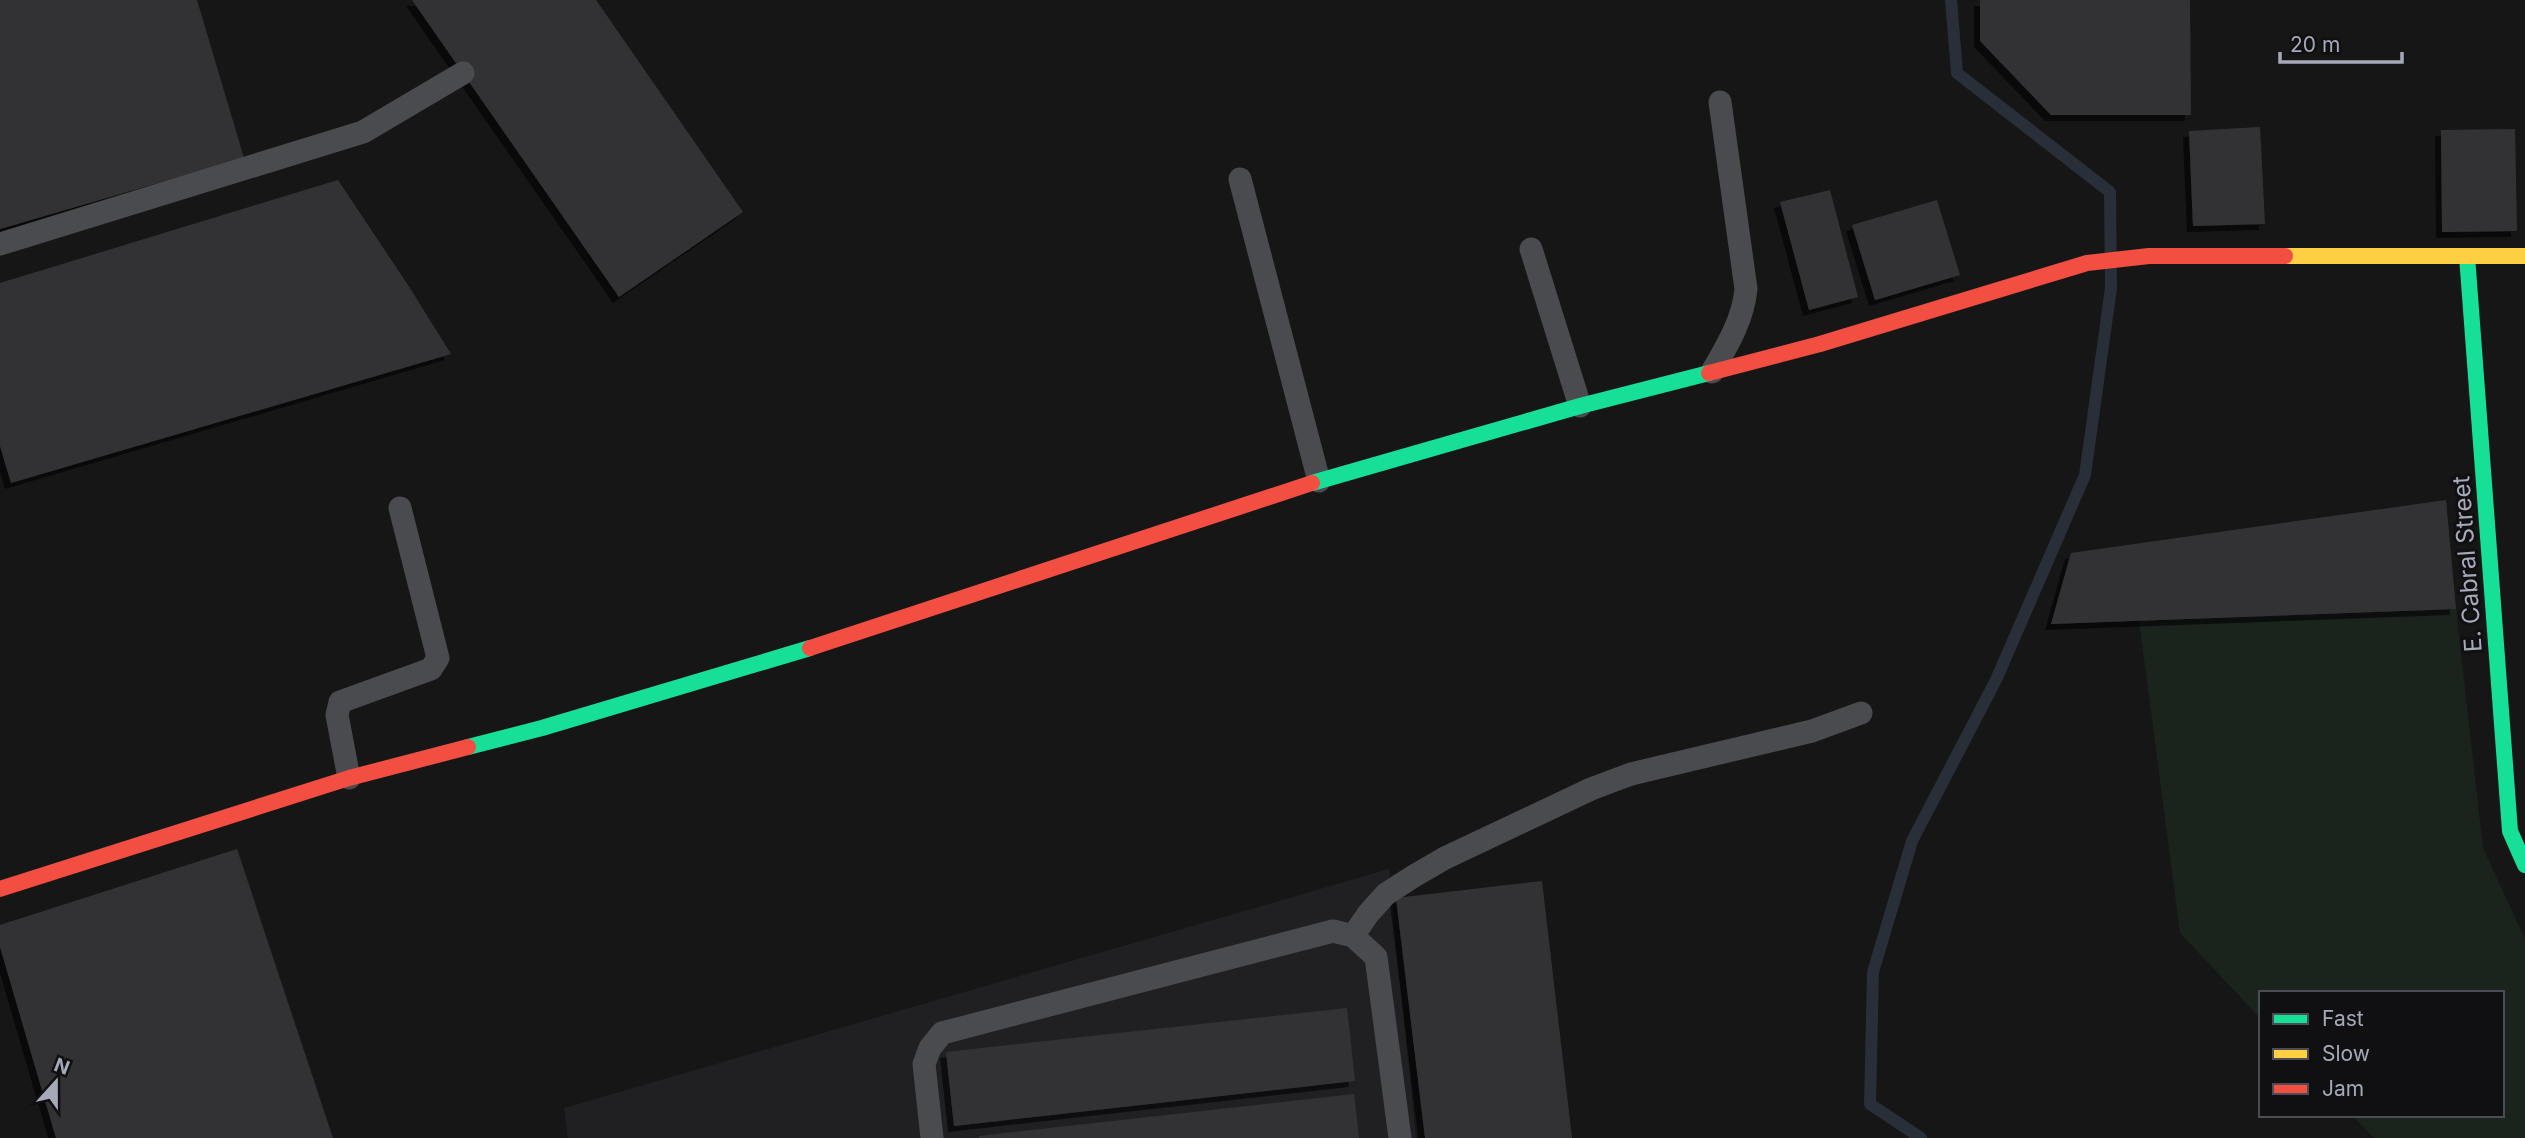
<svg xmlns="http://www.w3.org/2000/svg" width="2525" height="1138" font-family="Inter,sans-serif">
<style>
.built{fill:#201f22}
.green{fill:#1b231d}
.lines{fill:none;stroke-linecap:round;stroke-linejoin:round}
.stream{stroke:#282f38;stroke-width:12}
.building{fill:#333335;filter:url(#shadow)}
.lane{stroke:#494b4f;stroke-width:23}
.fast{stroke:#16e098;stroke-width:16}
.slow{stroke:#ffcf43;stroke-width:16}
.jam{stroke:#f24e42;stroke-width:16}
.labels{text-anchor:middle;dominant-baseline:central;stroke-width:6;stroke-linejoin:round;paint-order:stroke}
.street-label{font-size:24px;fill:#a5a9b8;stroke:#101012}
</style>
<defs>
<filter id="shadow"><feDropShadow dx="-6" dy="6" stdDeviation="0" flood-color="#0009"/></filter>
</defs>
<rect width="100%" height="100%" fill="#161616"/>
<polygon class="built" points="1389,869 1416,1138 568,1138 564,1108"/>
<polygon class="green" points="2456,609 2483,848 2525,939 2525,1138 2374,1138 2352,1115 2502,1115 2502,993 2261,993 2261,1019 2180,933 2139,620"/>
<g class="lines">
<polyline class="stream" points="1921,1138 1870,1104 1873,972 1912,841 1996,680 2085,475 2111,288 2110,192 1957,73 1951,0"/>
</g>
<g class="building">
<polygon points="0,0 197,0 244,158 0,229"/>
<polygon points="412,0 596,0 743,212 619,297"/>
<polygon points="1980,0 2190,0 2191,115 2051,115 1980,41"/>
<polygon points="2260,127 2265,224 2193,226 2189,131"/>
<polygon points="2515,129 2517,231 2442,232 2441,130"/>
<polygon points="338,180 408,285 451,354 11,483 0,446 0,283"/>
<polygon points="1830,190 1858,297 1809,310 1780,202"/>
<polygon points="1937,200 1960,275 1875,300 1852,225"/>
<polygon points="2446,500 2456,609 2051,624 2071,553"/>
<polygon points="237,849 333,1138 56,1138 0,947 0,925"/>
<polygon points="1542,881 1572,1138 1425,1138 1396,898"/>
<polygon points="1347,1008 1355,1081 954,1126 946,1052"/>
<polygon points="1354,1094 1359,1138 979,1138 979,1136"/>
</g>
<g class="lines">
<g class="lane">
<polyline points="1240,179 1319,481"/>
<polyline points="0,244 363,132 463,73"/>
<polyline points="1531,249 1580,406"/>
<path d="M1712,372c15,-26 31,-52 34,-83l-26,-187"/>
<polyline points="349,778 337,715 340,702 431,669 438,658 400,508"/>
<polyline points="1353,936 1368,914 1386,894 1414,876 1445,858 1591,789 1631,774 1812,731 1861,713"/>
<polyline points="932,1138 924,1064 930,1048 942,1033 1333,931 1353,936 1376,957 1400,1138"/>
</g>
<g class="fast">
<polyline points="2467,256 2510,831 2525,865"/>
<polyline points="1312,483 1580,406 1709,373"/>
<polyline points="468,747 542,728 810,648"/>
</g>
<polyline class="slow" points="2285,256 2525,256"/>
<g class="jam">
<polyline points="1709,373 1820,344 2087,263 2149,256 2285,256"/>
<polyline points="810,648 1312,483"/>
<polyline points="0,889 349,778 468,747"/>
</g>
</g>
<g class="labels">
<g class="street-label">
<text transform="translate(2467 564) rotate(-94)">E. Cabral Street</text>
</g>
</g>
<rect x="2259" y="991" width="245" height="126" fill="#101012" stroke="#4c4d54" stroke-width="2"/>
<rect x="2273" y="1014" width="35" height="10" fill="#16e098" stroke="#4c4d54" stroke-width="2"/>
<text x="2322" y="1026" font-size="21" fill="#a5a9b8">Fast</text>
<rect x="2273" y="1049" width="35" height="10" fill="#ffcf43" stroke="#4c4d54" stroke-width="2"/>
<text x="2322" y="1061" font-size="21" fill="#a5a9b8">Slow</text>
<rect x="2273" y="1084" width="35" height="10" fill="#f24e42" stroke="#4c4d54" stroke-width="2"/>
<text x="2322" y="1096" font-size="21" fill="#a5a9b8">Jam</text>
<g transform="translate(56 1082) rotate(21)" stroke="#101012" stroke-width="5" paint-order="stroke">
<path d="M0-5L12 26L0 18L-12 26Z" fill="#a5a9b8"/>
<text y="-10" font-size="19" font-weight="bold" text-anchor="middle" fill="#a5a9b8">N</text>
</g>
<path d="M2280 52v10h122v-10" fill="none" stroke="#a5a9b8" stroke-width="3.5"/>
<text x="2290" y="52" font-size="21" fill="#a5a9b8" stroke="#101012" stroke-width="5" paint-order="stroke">20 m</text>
</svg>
